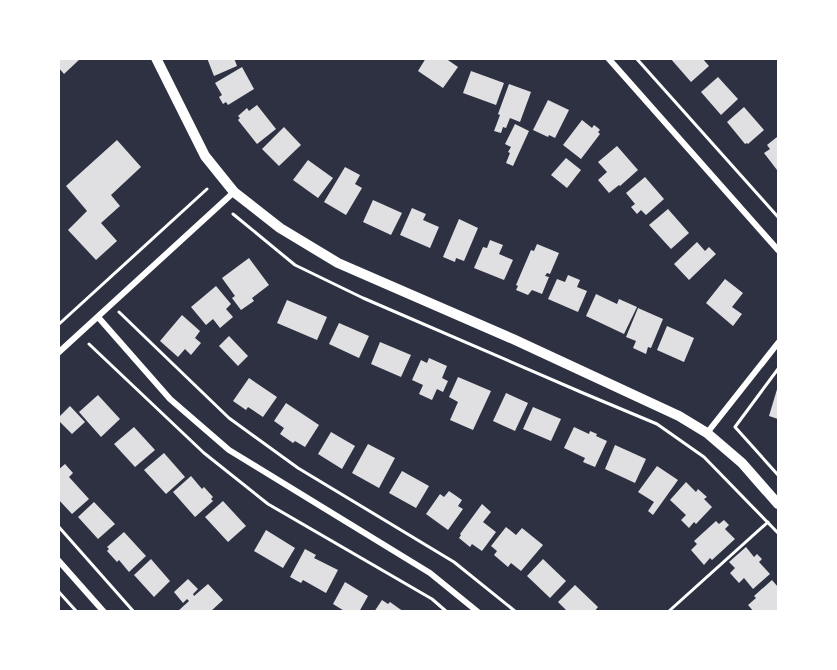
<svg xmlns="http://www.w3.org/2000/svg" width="837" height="670" font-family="'Noto Sans',sans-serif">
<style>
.building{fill:#e0e0e3}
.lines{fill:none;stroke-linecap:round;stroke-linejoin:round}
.path{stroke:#fff;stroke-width:3}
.minor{stroke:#fff;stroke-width:6}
.tertiary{stroke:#fff;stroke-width:10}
</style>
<rect width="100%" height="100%" fill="#2d3142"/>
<g class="building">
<polygon points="58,58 81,58 64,74 58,67"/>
<polygon points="207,58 234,58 237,66 214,76"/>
<polygon points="426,58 445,58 458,67 443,88 418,71"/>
<polygon points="670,58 702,58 709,66 691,82"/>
<polygon points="242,67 254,89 228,105 226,102 223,104 219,97 222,95 215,83"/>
<polygon points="471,71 504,83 496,105 463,93"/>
<polygon points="718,77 738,99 721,115 701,92"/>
<polygon points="509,84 531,92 520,122 510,118 506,128 503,127 501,133 494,131 500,115 498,114"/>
<polygon points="548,100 569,110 555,138 549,135 548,137 533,130"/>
<polygon points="257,105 276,129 257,144 238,120 240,118 238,116 247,108 249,111"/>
<polygon points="744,107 764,130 748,144 747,143 745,144 727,122"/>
<polygon points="582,120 592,128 594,125 598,128 600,130 598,132 600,134 581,159 563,145"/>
<polygon points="515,124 529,131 513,166 506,163 510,153 508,152 511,147 505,144"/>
<polygon points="284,127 301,145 279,166 262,149"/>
<polygon points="777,137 778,139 778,169 777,170 764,153 770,149 767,145"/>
<polygon points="117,140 141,167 111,195 120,206 101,223 117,241 96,260 68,230 87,211 66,186"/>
<polygon points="617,146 638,170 620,186 619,185 609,193 598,180 607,172 598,162"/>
<polygon points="566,158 581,170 567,188 551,175"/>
<polygon points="308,160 333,178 318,198 293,180"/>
<polygon points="345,167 360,175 355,184 362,188 346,215 324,202"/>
<polygon points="645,177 664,199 646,215 641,210 637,214 631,207 635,204 626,193"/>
<polygon points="373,200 402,213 391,235 363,222"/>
<polygon points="412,208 426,214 423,220 439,227 430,248 400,235"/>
<polygon points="668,209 689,233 671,249 649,225"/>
<polygon points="459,219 478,228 464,261 456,258 455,262 443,257"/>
<polygon points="490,240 503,245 499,254 513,260 504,280 474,268 483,247 487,248"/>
<polygon points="697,242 705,251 709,247 716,254 689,280 674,264"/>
<polygon points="537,244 559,253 550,274 547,273 545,276 549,277 542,294 532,290 528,295 516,290 518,286 516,285 531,250 534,251"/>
<polygon points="249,258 269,285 252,298 254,301 241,310 232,298 235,296 222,278"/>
<polygon points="568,275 580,280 577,287 587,291 578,312 548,299 557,279 565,282"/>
<polygon points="725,279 743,293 732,307 742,314 733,326 706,303"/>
<polygon points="216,286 231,304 226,309 233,317 220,328 213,319 206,325 191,307"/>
<polygon points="596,294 617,304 619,299 637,307 624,334 586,316"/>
<polygon points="287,300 327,317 317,340 277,323"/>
<polygon points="638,308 663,319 651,348 648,347 646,354 633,348 636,341 626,337"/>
<polygon points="182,315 200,331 195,338 201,343 191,355 185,349 178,357 160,341"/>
<polygon points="339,323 369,336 359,358 329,344"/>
<polygon points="667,326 694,338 684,362 657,350"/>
<polygon points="229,336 248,356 238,366 219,346"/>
<polygon points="380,342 411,355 401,377 371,364"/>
<polygon points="429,358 447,366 442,378 448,381 443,392 437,389 432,400 419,394 423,385 412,380 421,360 427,363"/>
<polygon points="458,377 491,391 473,430 450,420 458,402 449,397"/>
<polygon points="249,378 277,397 263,417 248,407 246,410 233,401"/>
<polygon points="778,386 778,419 769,416"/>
<polygon points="506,393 528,403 515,431 493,421"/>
<polygon points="98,395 120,419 101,437 79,412"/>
<polygon points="286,403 319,425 305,447 295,441 293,443 280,434 284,428 274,421"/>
<polygon points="70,406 85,422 72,434 58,420 58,418"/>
<polygon points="533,407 561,419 551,441 523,429"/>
<polygon points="134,427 155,450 135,467 114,444"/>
<polygon points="574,427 589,434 590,431 597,434 596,436 607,441 595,467 583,462 585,458 564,448"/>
<polygon points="331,432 355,446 342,469 318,454"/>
<polygon points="368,444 395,458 379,488 352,473"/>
<polygon points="615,445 646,459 635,483 605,469"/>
<polygon points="164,453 185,477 166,494 144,470"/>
<polygon points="65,464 73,473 69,477 89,499 72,514 58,499 58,470"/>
<polygon points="657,466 678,480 653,515 648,511 654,502 638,492"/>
<polygon points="402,471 429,486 416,508 389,493"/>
<polygon points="191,476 202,489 204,487 213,497 211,499 213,501 195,517 173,492"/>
<polygon points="686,482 696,492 698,489 707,497 704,499 712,507 696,524 694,522 689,528 681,520 686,515 670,500"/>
<polygon points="449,491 462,500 458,506 463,509 448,530 426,514 440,494 444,497"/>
<polygon points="223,501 246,526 228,542 205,517"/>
<polygon points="94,502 115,524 98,539 78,517"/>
<polygon points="482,504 491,512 483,522 496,532 482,551 472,544 470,547 459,538 461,535 460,534"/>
<polygon points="724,520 729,525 725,529 735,539 712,560 710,558 704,565 691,550 697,544 694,541 716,521 719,524"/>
<polygon points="506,527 516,535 522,528 543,545 521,571 511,563 508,567 494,555 497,551 491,546"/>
<polygon points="266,530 295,548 283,568 254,551"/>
<polygon points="124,532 146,556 129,572 119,560 117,562 107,551 109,549 107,547"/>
<polygon points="746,547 754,557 757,554 762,559 759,562 770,574 753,589 744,578 739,583 730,573 735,568 729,562"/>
<polygon points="305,549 316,555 314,558 338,570 326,593 303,580 301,583 290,577"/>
<polygon points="151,559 170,581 154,597 134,575"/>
<polygon points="543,559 566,581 550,598 527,576"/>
<polygon points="188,579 198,589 193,594 194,596 208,584 223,600 210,612 177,612 189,601 187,599 183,603 174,592"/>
<polygon points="772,580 778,587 778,612 754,612 748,605 756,598 754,596"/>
<polygon points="345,582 368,596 359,612 346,612 333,604"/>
<polygon points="575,585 598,607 594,612 568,612 558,602"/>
<polygon points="382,600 388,604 390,602 404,612 374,612"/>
</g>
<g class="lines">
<g class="path">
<polyline points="636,58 778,217"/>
<polyline points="233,214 295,265 363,298 583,393 657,424 704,457 778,533"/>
<polyline points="119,312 229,418 298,468 454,562 516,612"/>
<polyline points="58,325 207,189"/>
<polyline points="89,344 204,453 268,504 432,599 447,612"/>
<polyline points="778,369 735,427 778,475"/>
<polyline points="58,526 134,612"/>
<polyline points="58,591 77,612"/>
<polyline points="668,612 768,522"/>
</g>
<g class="minor">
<polyline points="608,58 778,250"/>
<polyline points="98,317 170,399 229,450 430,573 478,612"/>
<polyline points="58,353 234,192"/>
<polyline points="707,433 778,343"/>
<polyline points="58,560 104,612"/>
</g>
<polyline class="tertiary" points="156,58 205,156 234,192 280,228 338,263 513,339 679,416 707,433 742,463 778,504"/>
</g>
<rect width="837" height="670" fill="none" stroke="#ffffff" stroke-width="120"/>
</svg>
